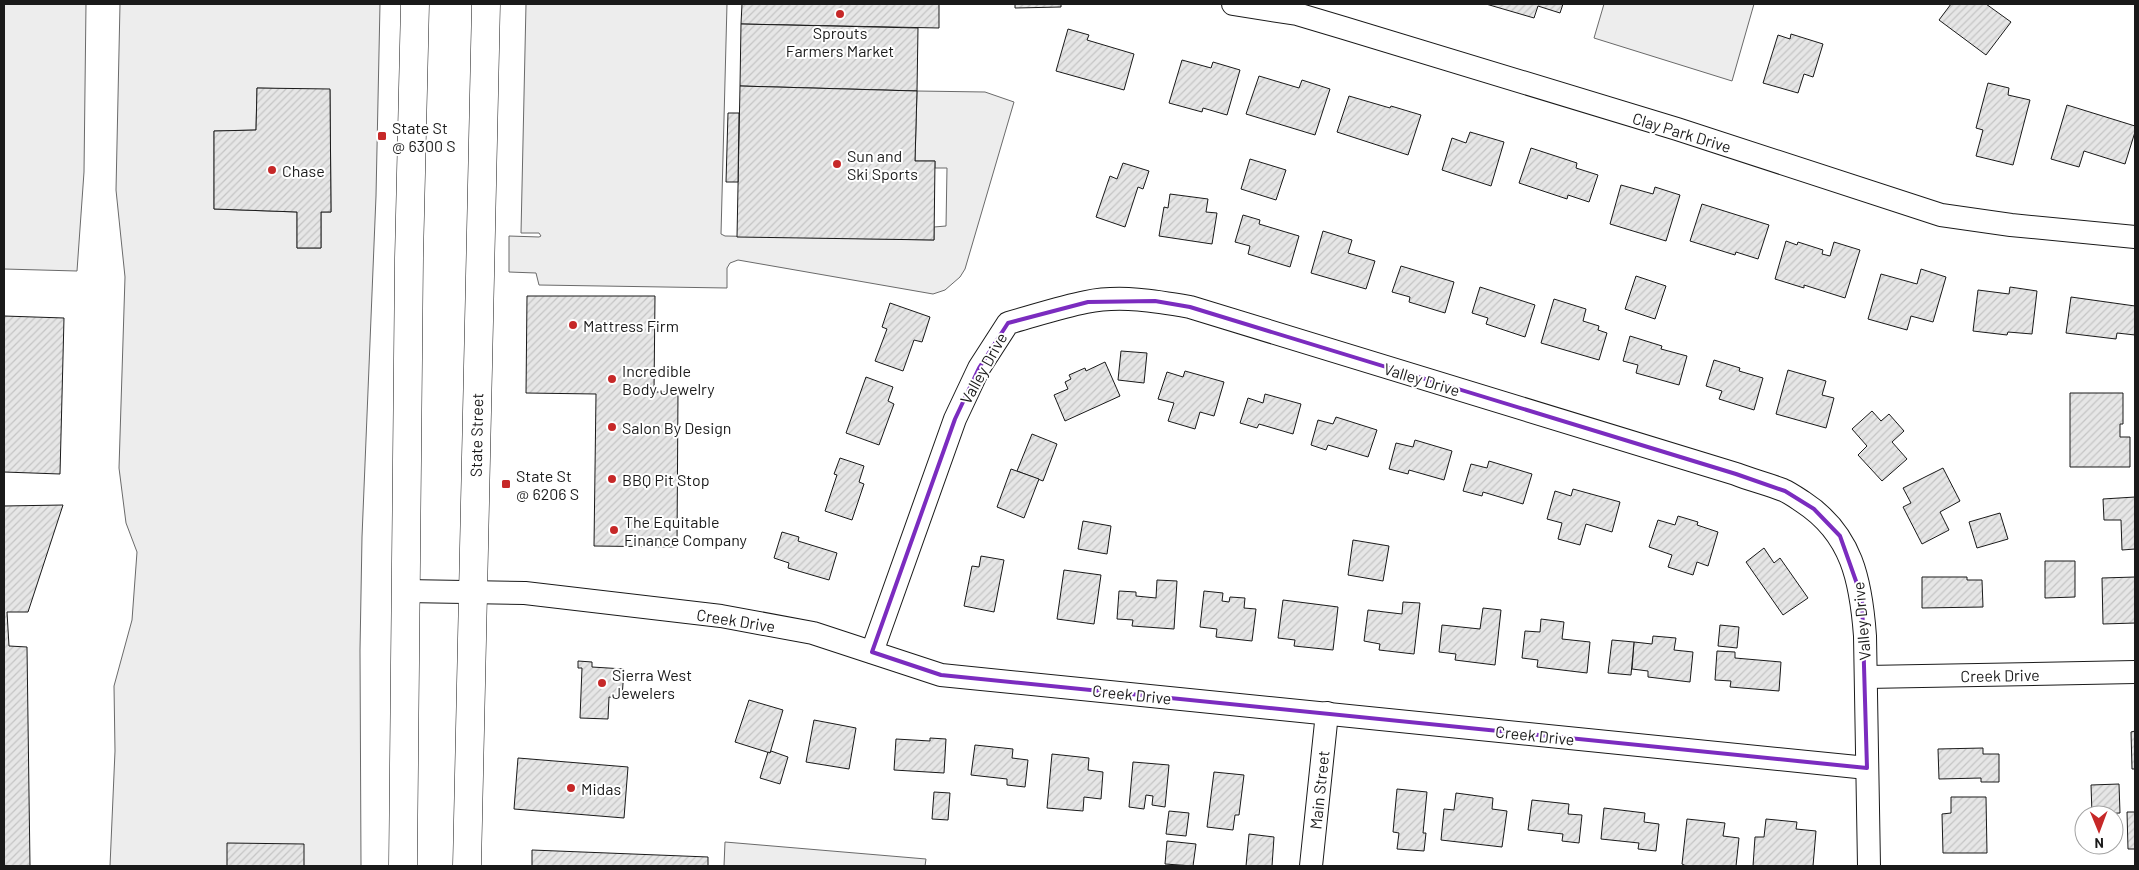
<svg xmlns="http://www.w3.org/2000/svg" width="2139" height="870" font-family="Barlow,sans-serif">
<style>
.built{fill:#ededed;stroke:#6a6a6a;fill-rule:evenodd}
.building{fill:url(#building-hatch);stroke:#1a1a1a}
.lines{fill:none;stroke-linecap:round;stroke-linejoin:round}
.street-casing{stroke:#1a1a1a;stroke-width:24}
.primary-casing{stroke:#1a1a1a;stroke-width:29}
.street{stroke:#fff;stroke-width:22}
.primary{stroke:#fff;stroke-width:28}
.marked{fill:none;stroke:#7b2cbf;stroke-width:4;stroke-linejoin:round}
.poi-dot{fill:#c62828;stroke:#fff;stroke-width:2}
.labels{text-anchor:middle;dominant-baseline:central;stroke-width:4;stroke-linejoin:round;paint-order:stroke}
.poi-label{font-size:16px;fill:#1a1a1a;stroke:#fff;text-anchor:start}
.street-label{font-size:16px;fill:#1a1a1a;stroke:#fff}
</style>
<defs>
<pattern id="building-hatch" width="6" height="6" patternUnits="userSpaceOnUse" patternTransform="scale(1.25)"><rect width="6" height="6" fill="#e6e6e6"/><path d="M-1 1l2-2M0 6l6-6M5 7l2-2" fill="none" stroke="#c5c5c5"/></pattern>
</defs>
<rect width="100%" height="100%" fill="#fff"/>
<g class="built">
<polygon points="4,4 86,4 84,172 77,271 4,269"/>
<path d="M120,4h260l-4,192 -14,341 -2,113 1,216h-251l5,-115 -1,-65 18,-66 5,-68 -11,-29 -7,-55 6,-191 -9,-87zM257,88l73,2 1,122h-10v36h-24v-36l-83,-3v-78l42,-1z"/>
<polygon points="526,4 727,4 721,234 725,236 934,240 934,227 946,226 947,168 935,168 935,161 915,161 917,91 985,92 1014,102 965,269 960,277 945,290 933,294 738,260 730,263 727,268 727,288 539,285 536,273 509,272 509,236 539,237 541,236 539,233 521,233"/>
<polygon points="1604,4 1754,4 1732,81 1594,38"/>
<polygon points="725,842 926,859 925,866 724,866"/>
</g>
<g class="building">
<polygon points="742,4 939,4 939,28 741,24"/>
<polygon points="1015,4 1061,4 1061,7 1015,8"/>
<polygon points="1486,4 1563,4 1560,13 1538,6 1534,18"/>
<polygon points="1951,4 1986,4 2011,22 1986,55 1939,20"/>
<polygon points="741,24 918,28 917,91 740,86"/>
<polygon points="1068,29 1089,35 1087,40 1134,54 1124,90 1056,71"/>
<polygon points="1791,34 1823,44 1813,77 1804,74 1798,93 1763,83 1778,35 1790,39"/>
<polygon points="1182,60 1211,68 1213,62 1240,70 1227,115 1203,108 1202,112 1169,103"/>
<polygon points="1259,76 1299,88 1302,80 1330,89 1315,135 1246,114"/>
<polygon points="1988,83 2009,88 2008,95 2030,100 2013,165 1976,156 1983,130 1976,128"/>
<polygon points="740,86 917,91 915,161 935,161 934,240 737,237"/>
<polygon points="257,88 330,89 331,212 321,212 321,248 297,248 297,212 214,209 214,131 256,130"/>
<polygon points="1349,96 1390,108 1391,106 1421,115 1408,155 1337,132"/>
<polygon points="2067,105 2135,126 2135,132 2125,164 2084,151 2079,167 2051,159"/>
<polygon points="728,113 739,113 738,182 726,182"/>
<polygon points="1470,132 1504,142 1491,186 1442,170 1452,138 1466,143"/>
<polygon points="1531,148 1577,163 1576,168 1598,175 1589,202 1568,195 1567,199 1519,183"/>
<polygon points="1250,159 1286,170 1276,200 1241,189"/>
<polygon points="1123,163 1149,171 1143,189 1138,187 1125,227 1096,217 1110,176 1117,179"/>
<polygon points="1621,185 1653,194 1655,187 1680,195 1666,241 1610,224"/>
<polygon points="1170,194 1208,199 1206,212 1217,213 1212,244 1159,236 1164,207 1168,208"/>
<polygon points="1702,204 1769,225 1758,259 1736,252 1735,255 1690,241"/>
<polygon points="1243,215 1260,220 1259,224 1299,236 1290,267 1248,254 1250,246 1235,242"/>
<polygon points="1323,231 1352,240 1348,253 1375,261 1366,289 1311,273"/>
<polygon points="1786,241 1797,245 1798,242 1823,250 1822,254 1830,256 1834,242 1860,250 1845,298 1804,285 1804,288 1775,279"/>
<polygon points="1401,266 1454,282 1445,313 1409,302 1410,297 1392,292"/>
<polygon points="1921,269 1946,277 1933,322 1911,316 1907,330 1868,319 1881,274 1917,284"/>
<polygon points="1636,276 1666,286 1655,319 1625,309"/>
<polygon points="1480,287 1535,305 1525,337 1486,324 1488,318 1472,313"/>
<polygon points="2010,287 2037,291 2032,334 2008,332 2007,335 1973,331 1978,290 2009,294"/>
<polygon points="527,296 655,296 654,392 678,392 677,547 594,546 596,394 526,393"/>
<polygon points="2071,297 2135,306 2135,335 2117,333 2116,339 2066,333"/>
<polygon points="1554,299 1586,309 1583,321 1599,326 1598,330 1607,333 1599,360 1541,343"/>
<polygon points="890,303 930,317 922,342 914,340 903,371 875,361 887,329 882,327"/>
<polygon points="4,316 64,318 60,474 4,472"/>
<polygon points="1630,336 1662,346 1661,349 1687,356 1679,385 1636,373 1638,365 1623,361"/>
<polygon points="1121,351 1147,353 1144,383 1118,380"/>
<polygon points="1714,360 1740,368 1739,371 1763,378 1754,410 1719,399 1722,391 1706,386"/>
<polygon points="1105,362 1120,396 1065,421 1054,395 1068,389 1065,382 1071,379 1069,375 1085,368 1086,371"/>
<polygon points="1788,370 1826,381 1822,395 1834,398 1826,428 1776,414"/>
<polygon points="1185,371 1224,382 1214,416 1200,412 1195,429 1168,421 1174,403 1158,399 1167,372 1183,377"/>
<polygon points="866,377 893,387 888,401 894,404 879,445 846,433"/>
<polygon points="2070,393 2123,393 2123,424 2120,424 2120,437 2130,437 2130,467 2070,467"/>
<polygon points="1265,394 1301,404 1293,434 1259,424 1257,428 1240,423 1248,398 1263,403"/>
<polygon points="1872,411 1881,421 1889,414 1904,431 1892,442 1907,459 1882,481 1858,455 1867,446 1852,429"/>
<polygon points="1336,417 1377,430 1368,457 1328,445 1326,450 1311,445 1318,420 1333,424"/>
<polygon points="1032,434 1057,444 1043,481 1017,471"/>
<polygon points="1415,440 1452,451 1444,480 1409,470 1408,474 1389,469 1396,443 1413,447"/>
<polygon points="840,458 864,466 859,482 864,484 852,520 825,511 837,475 834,474"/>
<polygon points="1489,461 1532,474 1523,504 1483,492 1482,496 1463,491 1471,464 1487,468"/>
<polygon points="1943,468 1960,501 1940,512 1949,530 1922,544 1903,507 1911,503 1903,488"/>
<polygon points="1011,469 1039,479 1024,518 997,507"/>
<polygon points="1573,489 1620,502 1612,532 1586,524 1580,545 1558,539 1562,523 1547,519 1555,491 1571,496"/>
<polygon points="2135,497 2135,549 2122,550 2121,520 2104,520 2103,499"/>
<polygon points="63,505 28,612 7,612 9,646 27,647 30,866 4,866 4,506"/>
<polygon points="2000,513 2008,539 1977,548 1969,522"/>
<polygon points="1678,516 1698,522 1697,525 1718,532 1708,566 1697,562 1693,575 1668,567 1672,555 1649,547 1658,520 1675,525"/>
<polygon points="1083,521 1111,526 1107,554 1078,549"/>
<polygon points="782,532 799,537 798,541 837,553 829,580 788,568 789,563 774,558"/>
<polygon points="1353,540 1389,546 1383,581 1348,575"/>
<polygon points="1764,548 1774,563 1780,558 1808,598 1783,615 1746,562"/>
<polygon points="981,556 1004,560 994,612 964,606 972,566 979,567"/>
<polygon points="2045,561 2075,561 2075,597 2045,598"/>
<polygon points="1064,570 1101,575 1094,624 1057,619"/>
<polygon points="1922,577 1967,577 1967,580 1982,580 1983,607 1922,608"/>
<polygon points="2135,577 2135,623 2103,624 2102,578"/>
<polygon points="1157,580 1177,581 1174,629 1132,626 1133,620 1117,619 1119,591 1136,592 1136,596 1156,598"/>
<polygon points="1204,591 1223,593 1222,601 1229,602 1230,597 1245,598 1244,608 1256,609 1252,641 1216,637 1217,629 1200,627"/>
<polygon points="1283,600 1338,607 1333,650 1294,646 1295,640 1278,638"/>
<polygon points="1403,602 1420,603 1414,654 1379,650 1380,644 1364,641 1368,610 1402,614"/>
<polygon points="1483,608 1501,610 1495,665 1455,660 1456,654 1439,652 1442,625 1480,629"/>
<polygon points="1541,619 1564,622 1562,639 1590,642 1587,673 1537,667 1538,660 1522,658 1525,631 1540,632"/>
<polygon points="1720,625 1739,627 1737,648 1718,646"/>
<polygon points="1653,636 1676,638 1674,650 1693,652 1690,682 1648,677 1648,671 1632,669 1634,642 1652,644"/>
<polygon points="1612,640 1634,642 1631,675 1608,673"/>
<polygon points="1717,651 1735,652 1735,658 1781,662 1779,691 1730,687 1731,681 1715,680"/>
<polygon points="578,661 592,662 592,667 624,669 622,698 609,697 608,719 580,718 582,668 578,668"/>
<polygon points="749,700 783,710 770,753 735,742"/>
<polygon points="814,720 856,728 849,769 806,762"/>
<polygon points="2135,731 2135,769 2132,769 2131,732"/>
<polygon points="930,738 946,739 944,773 894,770 896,739 930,741"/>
<polygon points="975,745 1013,749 1012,758 1028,760 1025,787 1007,785 1007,779 971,775"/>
<polygon points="1983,748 1983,754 1999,754 1999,782 1981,782 1981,778 1939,779 1938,749"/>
<polygon points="771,751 788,757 780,784 760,778 768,752 770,753"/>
<polygon points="1052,754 1089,758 1088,770 1103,772 1101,799 1084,797 1083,811 1047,808"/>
<polygon points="518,758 628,767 624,818 514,809"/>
<polygon points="1133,762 1169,765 1165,807 1152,805 1153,796 1146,795 1144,809 1129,807"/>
<polygon points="1214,772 1244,775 1239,815 1235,815 1233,830 1207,827"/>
<polygon points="2119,784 2120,813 2092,814 2091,785"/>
<polygon points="1397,789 1427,792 1423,833 1426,833 1424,851 1397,849 1399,833 1393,832"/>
<polygon points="934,792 950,793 948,820 932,819"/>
<polygon points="1456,793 1493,798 1492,809 1507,811 1502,847 1441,840 1444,809 1454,810"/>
<polygon points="1951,797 1986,797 1987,853 1943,853 1942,814 1951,813"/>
<polygon points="1532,800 1569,804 1568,814 1582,815 1579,843 1562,841 1563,834 1528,830"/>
<polygon points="1604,808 1645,813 1644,822 1659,824 1656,851 1638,849 1639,843 1601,839"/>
<polygon points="1169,811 1189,813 1186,836 1166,834"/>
<polygon points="2127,812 2135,812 2135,849 2128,849"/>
<polygon points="1687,819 1725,823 1723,836 1739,838 1736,866 1686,866 1682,864"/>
<polygon points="1766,819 1797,822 1796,829 1816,831 1813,866 1753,866 1755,837 1764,837"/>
<polygon points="1249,834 1274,837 1272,866 1246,866"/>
<polygon points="1167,841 1196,844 1193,866 1165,864"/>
<polygon points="227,843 304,844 304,866 227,866"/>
<polygon points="532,850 708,857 708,866 532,866"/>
</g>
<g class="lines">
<g class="street-casing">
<g id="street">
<polyline points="1233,4 1297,14 1344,28 1677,129 1941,215 2011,225 2135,237"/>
<polyline points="405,591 525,593 721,616 813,633 941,675 1867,768"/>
<path d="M872,652l83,-233 24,-51 29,-45c26,-7 52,-16 78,-21 34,-7 70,-1 104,5l546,167c15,6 32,10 47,16 7,3 14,8 20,12 49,32 58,79 62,134l4,230"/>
<polyline points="1866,677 2135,672"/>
<polyline points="1311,866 1327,713"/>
</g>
</g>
<g class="primary-casing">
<g id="primary">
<polyline points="403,866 409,258 415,4"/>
<polyline points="467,866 486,4"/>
</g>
</g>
<use href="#street" class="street"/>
<use href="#primary" class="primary"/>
</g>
<path class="marked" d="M1155,301l35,6 546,167 49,17 29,18 26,27 22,62 5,170 -926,-93 -69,-23 83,-233 24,-51 29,-45 80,-21z"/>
<g class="poi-dot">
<circle cx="840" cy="14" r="5"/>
<rect x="377" y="131" width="10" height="10" rx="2.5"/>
<circle cx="837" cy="164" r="5"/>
<circle cx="272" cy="170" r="5"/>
<circle cx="573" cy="325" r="5"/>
<circle cx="612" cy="379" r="5"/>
<circle cx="612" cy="427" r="5"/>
<circle cx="612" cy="479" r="5"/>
<rect x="501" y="479" width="10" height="10" rx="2.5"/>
<circle cx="614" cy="530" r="5"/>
<circle cx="602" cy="683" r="5"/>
<circle cx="571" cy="788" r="5"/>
</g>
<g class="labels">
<g class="poi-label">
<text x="840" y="32" text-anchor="middle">Sprouts<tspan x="840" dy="18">Farmers Market</tspan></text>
<text x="392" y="127">State St<tspan x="392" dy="18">@ 6300 S</tspan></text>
<text x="847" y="155">Sun and<tspan x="847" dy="18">Ski Sports</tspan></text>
<text x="282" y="170">Chase</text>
<text x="583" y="325">Mattress Firm</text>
<text x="622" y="370">Incredible<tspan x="622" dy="18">Body Jewelry</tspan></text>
<text x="622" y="427">Salon By Design</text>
<text x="516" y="475">State St<tspan x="516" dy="18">@ 6206 S</tspan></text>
<text x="622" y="479">BBQ Pit Stop</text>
<text x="624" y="521">The Equitable<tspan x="624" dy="18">Finance Company</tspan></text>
<text x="612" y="674">Sierra West<tspan x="612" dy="18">Jewelers</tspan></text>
<text x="581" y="788">Midas</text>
</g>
<g class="street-label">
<text transform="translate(1682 132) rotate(17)">Clay Park Drive</text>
<text transform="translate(983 368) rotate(-61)">Valley Drive</text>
<text transform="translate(1422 379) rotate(17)">Valley Drive</text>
<text transform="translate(476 435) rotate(-89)">State Street</text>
<text transform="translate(736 620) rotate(9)">Creek Drive</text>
<text transform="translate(1861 621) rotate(-95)">Valley Drive</text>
<text transform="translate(2000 675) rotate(-1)">Creek Drive</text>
<text transform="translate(1132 694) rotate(6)">Creek Drive</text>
<text transform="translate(1535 735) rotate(6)">Creek Drive</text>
<text transform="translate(1319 790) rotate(-84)">Main Street</text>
</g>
</g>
<rect width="2139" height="870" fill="none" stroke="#1a1a1a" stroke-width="10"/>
<g transform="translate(2099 830) rotate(179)"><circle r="24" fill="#ffffff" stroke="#a3a3a3"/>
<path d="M0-4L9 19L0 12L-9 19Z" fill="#c62828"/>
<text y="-8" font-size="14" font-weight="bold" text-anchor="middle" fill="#1a1a1a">N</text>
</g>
</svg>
